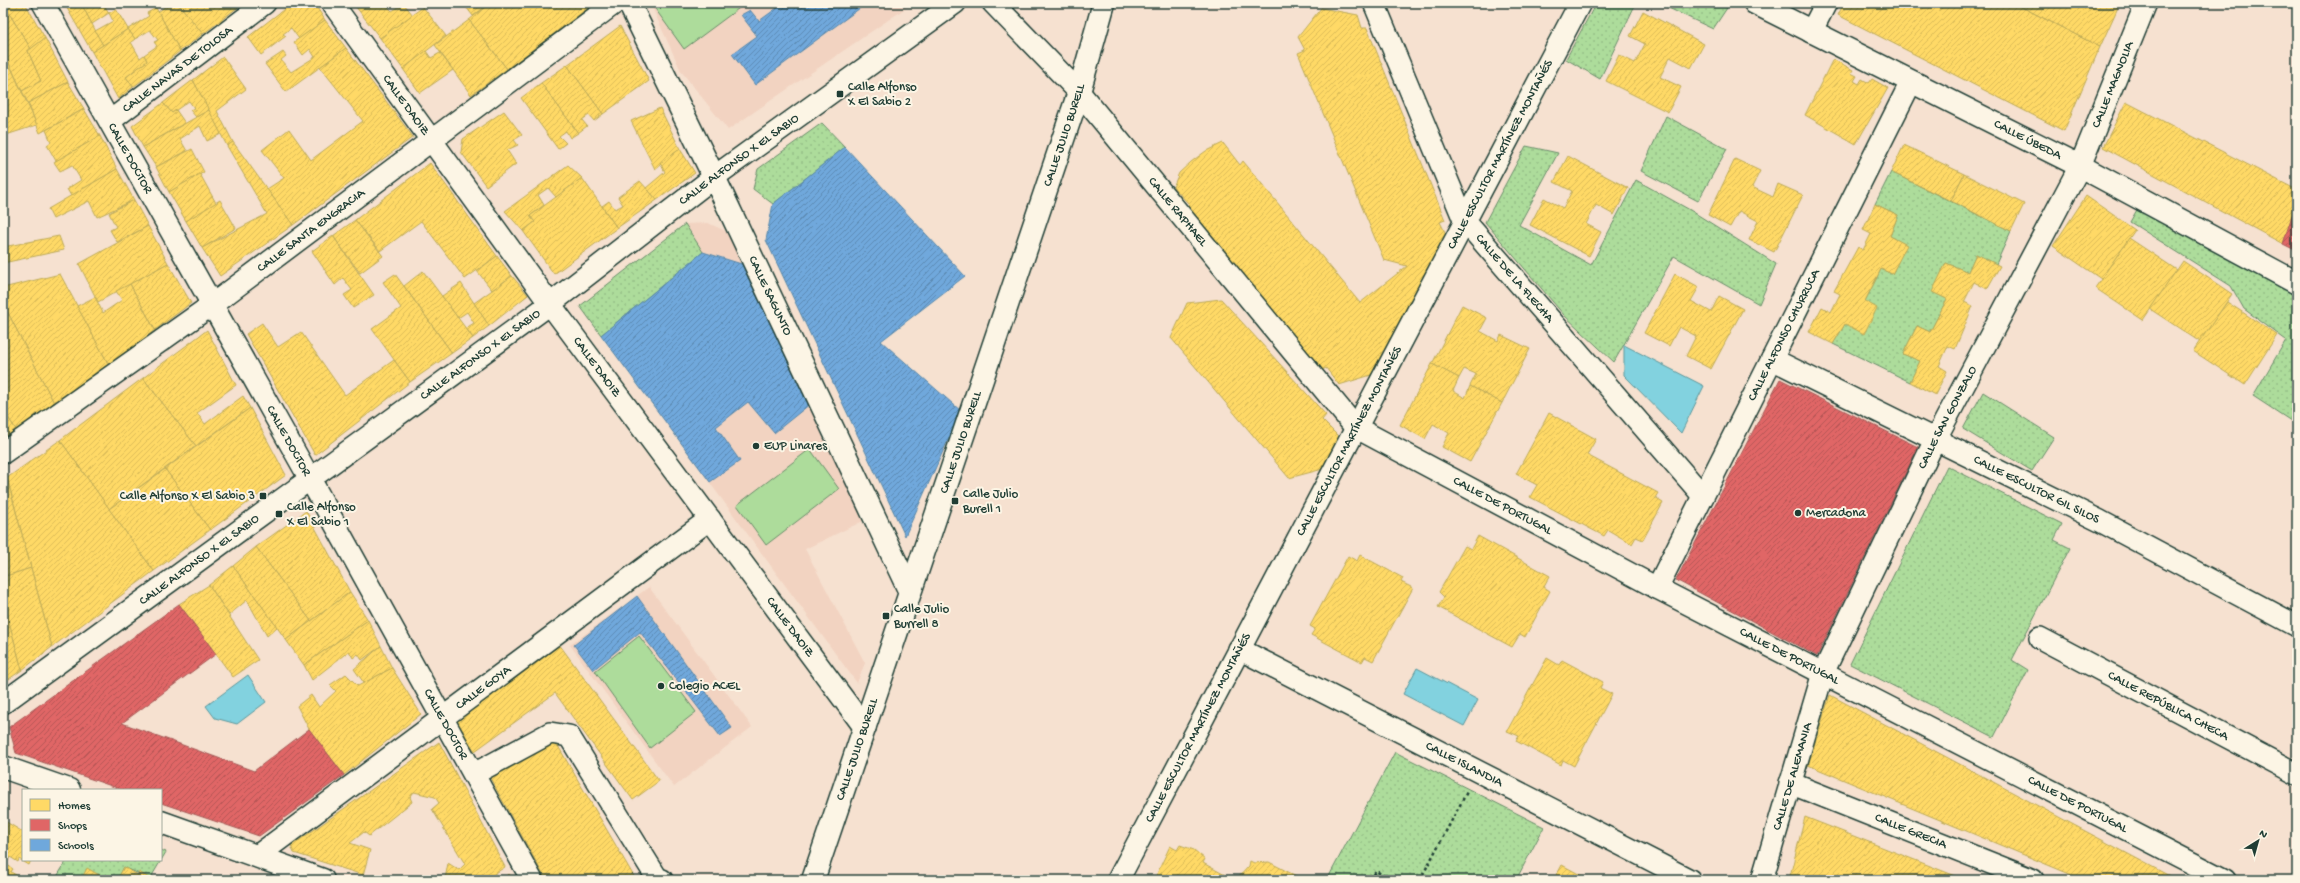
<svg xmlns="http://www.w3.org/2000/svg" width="2300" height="883" font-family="'Gochi Hand',sans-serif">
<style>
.built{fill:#f2d3c1}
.grass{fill:#addc9b;stroke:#668c68}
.park{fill:url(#park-dots);stroke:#668c68}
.water{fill:#82d2df;stroke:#5a969b}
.homes{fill:url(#homes-hatch);stroke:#bcaa57}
.shops{fill:url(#shops-hatch);stroke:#a65a57}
.schools{fill:url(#schools-hatch);stroke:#5788aa}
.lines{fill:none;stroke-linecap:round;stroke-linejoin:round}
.minor-casing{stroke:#1f3d34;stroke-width:24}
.tertiary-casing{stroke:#1f3d34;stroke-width:25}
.secondary-casing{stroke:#1f3d34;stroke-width:25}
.path{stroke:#1f3d34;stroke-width:2.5;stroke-dasharray:3 3;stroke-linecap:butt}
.minor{stroke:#fcf5e5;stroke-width:21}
.tertiary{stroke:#fcf5e5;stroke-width:22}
.secondary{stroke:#fcf5e5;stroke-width:22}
.poi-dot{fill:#1f3d34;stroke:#fcf5e5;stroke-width:1.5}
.labels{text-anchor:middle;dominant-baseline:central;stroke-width:4;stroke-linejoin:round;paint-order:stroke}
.street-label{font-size:13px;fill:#1f3d34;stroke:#fcf5e5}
.poi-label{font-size:13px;fill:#1f3d34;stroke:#fcf5e5;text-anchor:start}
</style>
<defs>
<pattern id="park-dots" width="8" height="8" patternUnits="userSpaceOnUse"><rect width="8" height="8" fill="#addc9b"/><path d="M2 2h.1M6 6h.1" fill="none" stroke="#94be86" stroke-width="1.8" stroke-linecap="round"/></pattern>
<pattern id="homes-hatch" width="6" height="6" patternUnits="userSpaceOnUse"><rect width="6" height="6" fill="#ffd966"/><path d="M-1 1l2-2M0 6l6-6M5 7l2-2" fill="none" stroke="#dabb59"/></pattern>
<pattern id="shops-hatch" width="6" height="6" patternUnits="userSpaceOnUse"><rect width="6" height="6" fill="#e06666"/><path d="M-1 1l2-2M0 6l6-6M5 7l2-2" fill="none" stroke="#b55555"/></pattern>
<pattern id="schools-hatch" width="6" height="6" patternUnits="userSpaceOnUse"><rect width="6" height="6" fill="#6fa8dc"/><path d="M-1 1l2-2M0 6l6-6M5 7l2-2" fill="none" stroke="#5b8ab3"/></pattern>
</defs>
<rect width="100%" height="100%" fill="#f6e1d0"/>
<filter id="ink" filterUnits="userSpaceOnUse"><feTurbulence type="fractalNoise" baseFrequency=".025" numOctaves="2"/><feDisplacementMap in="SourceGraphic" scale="8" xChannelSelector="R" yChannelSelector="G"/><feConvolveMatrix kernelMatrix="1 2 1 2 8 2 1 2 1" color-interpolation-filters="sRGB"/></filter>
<g filter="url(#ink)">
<g class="built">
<polygon points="650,3 913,3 728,130 681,71"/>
<polygon points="708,223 730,233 863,521 805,549 865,663 857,683 580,306 685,224"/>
<polygon points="649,587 752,727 674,787 570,645"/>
</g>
<g class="grass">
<polygon points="651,3 746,3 684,49"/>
<polygon points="810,449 839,489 766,545 737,505"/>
<polygon points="639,636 696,712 650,748 595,671"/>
</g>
<g class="park">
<polygon points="1596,3 1636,3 1600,79 1566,59"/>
<polygon points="1658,3 1717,3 1727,8 1713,29"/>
<polygon points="1666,116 1727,149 1698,201 1641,171"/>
<polygon points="822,123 845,147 773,204 753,189 758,169"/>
<polygon points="1526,146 1558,153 1519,225 1591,265 1636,180 1690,210 1776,264 1759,304 1674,256 1614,362 1564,315 1485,222"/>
<polygon points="1891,172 2011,231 1996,264 1976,254 1968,272 1946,263 1933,292 1947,299 1930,332 1917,326 1903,354 1920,361 1910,382 1833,344 1845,324 1865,301 1881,269 1892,274 1906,245 1890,236 1898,215 1875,204"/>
<polygon points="2138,208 2297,293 2297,425 2253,396 2286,340 2244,309 2231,286 2130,222"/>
<polygon points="685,224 703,252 601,335 580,306"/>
<polygon points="1983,392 2054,437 2032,471 1963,429"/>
<polygon points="1947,466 2062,524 2054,540 2070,548 2012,660 2028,670 1994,737 1850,664"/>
<polygon points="1395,752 1544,827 1516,880 1327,880"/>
<polygon points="161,850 166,852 150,879 124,867 117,880 108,880 87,869 81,880 55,880 67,860 161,860"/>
</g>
<g class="water">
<polygon points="1624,345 1704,386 1681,433 1624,375"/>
<polygon points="1417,668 1478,700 1464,726 1403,694"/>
<polygon points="248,675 266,702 237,724 215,718 206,706"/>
</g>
<g class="homes">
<polygon points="10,3 25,3 45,38 31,49 5,7"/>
<polygon points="64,3 81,3 103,45 92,52"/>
<polygon points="81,3 103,3 109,13 92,24"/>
<polygon points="170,3 178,3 203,34 180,51 158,12"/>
<polygon points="178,3 241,3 242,4 203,34"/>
<polygon points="292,3 314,3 325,20 299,39 291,28 283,34 286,36 261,55 248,37"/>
<polygon points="354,3 362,3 356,7"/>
<polygon points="362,3 384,3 392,11 404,4 413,15 380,38 356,7"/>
<polygon points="463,3 490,3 473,16"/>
<polygon points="490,3 595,3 507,69 469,20"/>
<polygon points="1844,3 2014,3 2100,47 2064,131 1838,15"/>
<polygon points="2014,3 2120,3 2100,47"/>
<polygon points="5,7 31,49 28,51 41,81 22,91 3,50 3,10"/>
<polygon points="423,7 446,36 403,69 380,38"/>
<polygon points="156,8 180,51 133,87 126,77 147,61 144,55 157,46 154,42 158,40 150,30 135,39 128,29 149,16 147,13"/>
<polygon points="1321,8 1358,15 1362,28 1367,28 1445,220 1440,222 1446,234 1371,375 1339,385 1326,368 1322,370 1185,208 1189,204 1173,187 1179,173 1191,162 1206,151 1223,143 1240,165 1243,161 1360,303 1407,266 1384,260 1298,53 1305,50 1298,37"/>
<polygon points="116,9 128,29 103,45 95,31 113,21 109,13"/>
<polygon points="1643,11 1704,44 1691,68 1670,57 1660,77 1681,87 1668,112 1606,81 1619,55 1635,63 1645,44 1630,36"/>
<polygon points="325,20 346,48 286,92 265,64 283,52 286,56 281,60 291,72 315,57 310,49 303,55 294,42"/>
<polygon points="469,20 507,69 471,95 435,45"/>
<polygon points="620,26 649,81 603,114 567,65"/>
<polygon points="128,29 135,39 131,42 140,58 144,55 147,61 126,77 133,87 118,99 92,52"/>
<polygon points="45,38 68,82 28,103 22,91 41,81 28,51"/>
<polygon points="346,48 413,137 293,225 267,189 284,178 262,150 289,129 311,160 363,121 320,67"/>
<polygon points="3,50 37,125 3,136"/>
<polygon points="426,51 431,58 440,53 453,70 420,93 403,69"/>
<polygon points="223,57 246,89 217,111 233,142 227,146 193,80"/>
<polygon points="1833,59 1853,70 1851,73 1857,76 1854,81 1859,84 1862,79 1869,83 1872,79 1888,88 1856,144 1805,115"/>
<polygon points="567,65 603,114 594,121 589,115 582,120 587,126 578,133 541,83"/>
<polygon points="193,80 209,110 196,117 190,110 194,108 189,101 172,113 163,103"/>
<polygon points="68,82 84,109 40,133 28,103"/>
<polygon points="541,83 578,133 570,138 566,131 559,136 566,143 558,149 521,98"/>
<polygon points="2126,102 2297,190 2297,200 2283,244 2103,147"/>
<polygon points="163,103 172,113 176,110 185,123 143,147 132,126"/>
<polygon points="660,108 680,149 655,169 631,121"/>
<polygon points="84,109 100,136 56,161 47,145 51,142 46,130"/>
<polygon points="209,110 221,134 207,141 200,126 180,139 187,151 156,167 143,147"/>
<polygon points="504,111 522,135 514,140 518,145 507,150 516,164 486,186 461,152 463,139"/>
<polygon points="100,136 117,169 71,196 67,189 81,180 72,165 60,171 54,162"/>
<polygon points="233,142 293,225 220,276 202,248 267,214 227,146"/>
<polygon points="1904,145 1964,174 1951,201 1891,172"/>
<polygon points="192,149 204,172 169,192 156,167"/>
<polygon points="680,149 695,173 657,200 646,188 665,172 660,163"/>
<polygon points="1568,156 1628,188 1614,215 1596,205 1586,224 1601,232 1589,256 1530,225 1544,198 1563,208 1572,191 1554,182"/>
<polygon points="1735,159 1760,171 1752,187 1773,197 1778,184 1803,195 1774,252 1749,240 1758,221 1739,211 1730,227 1708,215"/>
<polygon points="430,163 497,256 465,279 421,221 380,251 355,220"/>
<polygon points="568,165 582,178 556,197 548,188 538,195 544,205 530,216 535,222 523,231 505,211"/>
<polygon points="117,169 134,200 97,217 89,201 53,219 48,209"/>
<polygon points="200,174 216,203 186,221 169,192"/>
<polygon points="1964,174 2024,204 2011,231 1951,201"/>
<polygon points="582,178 617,228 554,274 523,231 535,222 530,216"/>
<polygon points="640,181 657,200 617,228 602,206 609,201 615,209 623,205 618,197"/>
<polygon points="2086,196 2135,230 2101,279 2053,246"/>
<polygon points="134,200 148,226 117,242 110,230 116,227 109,213"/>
<polygon points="220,200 236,228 202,248 186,221"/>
<polygon points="1875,204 1898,215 1890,236 1907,245 1892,274 1881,269 1865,301 1877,308 1864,334 1845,324 1833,344 1809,332 1822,307 1831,312 1840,294 1834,291 1858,247 1863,250 1871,234 1863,230"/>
<polygon points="355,220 383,256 360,273 333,236"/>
<polygon points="148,226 168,263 98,302 79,264"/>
<polygon points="59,236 64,250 3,263 3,247"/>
<polygon points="333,236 374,295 353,308 344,295 352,290 343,278 335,285 312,251"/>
<polygon points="2129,238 2177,270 2143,320 2095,288"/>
<polygon points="1976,254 2000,266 1987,289 1974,282 1964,302 1973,306 1955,349 1948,346 1939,366 1947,371 1935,395 1910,382 1920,361 1903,354 1917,326 1930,332 1947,299 1932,292 1946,263 1968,272"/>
<polygon points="497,256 512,276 492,290 477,271"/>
<polygon points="2183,261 2232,294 2200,342 2150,309"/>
<polygon points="168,263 191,303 155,330 130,284"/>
<polygon points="423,271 473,338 452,353 404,286"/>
<polygon points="60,274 109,365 55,405 3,303 3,288"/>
<polygon points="395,274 452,353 410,382 372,329 401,308 383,282"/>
<polygon points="1675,274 1699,287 1691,301 1711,312 1719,296 1743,309 1711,369 1686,356 1696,336 1679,327 1669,346 1644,333"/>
<polygon points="512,276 528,295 489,326 474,303"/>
<polygon points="461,283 489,326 473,338 466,328 474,323 467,312 458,318 442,296"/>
<polygon points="130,284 155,330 109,365 77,306 95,297 103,313 122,300 116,291"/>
<polygon points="1221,299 1326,415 1322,420 1340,438 1323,469 1289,478 1171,338 1187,303"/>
<polygon points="2227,302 2277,335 2245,385 2193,351"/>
<polygon points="3,303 55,405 17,431 3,410"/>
<polygon points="1462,305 1487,318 1480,331 1498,341 1501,335 1530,349 1502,403 1470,386 1476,374 1464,369 1459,378 1432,364"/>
<polygon points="262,323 278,347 301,332 345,395 394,360 410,382 315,455 246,334"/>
<polygon points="207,330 236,385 197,413 205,424 243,396 250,408 196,446 143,378"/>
<polygon points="1432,364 1459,378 1453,391 1465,398 1470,386 1502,403 1470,462 1442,447 1449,433 1433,424 1425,439 1400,425"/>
<polygon points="143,378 196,446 109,509 60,440"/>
<polygon points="250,408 286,475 210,530 165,469"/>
<polygon points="3,410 17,431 3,442"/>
<polygon points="1549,413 1596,439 1587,455 1658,493 1655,498 1663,503 1643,540 1636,537 1632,544 1608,530 1604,536 1530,497 1537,485 1516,474"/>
<polygon points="60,440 154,571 52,647 7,478"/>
<polygon points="165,469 210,530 154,571 109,509"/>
<polygon points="7,478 31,568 3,577 3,481"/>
<polygon points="306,511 350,592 311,621 256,547"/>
<polygon points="1478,536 1550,576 1544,587 1550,591 1525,637 1520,634 1512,647 1438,607 1444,597 1439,592 1465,546 1471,549"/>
<polygon points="256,547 311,621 286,640 233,566"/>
<polygon points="1360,555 1403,578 1401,582 1413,588 1373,661 1365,657 1362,662 1311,635 1315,629 1310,626 1348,556 1357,561"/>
<polygon points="233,566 277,627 267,636 247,600 229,615 209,585"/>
<polygon points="31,568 52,647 22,670 3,601 3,577"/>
<polygon points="209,585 258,660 233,677 179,604"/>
<polygon points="350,592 368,620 304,665 286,640"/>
<polygon points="5,607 22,670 3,683 3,608"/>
<polygon points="368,620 381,646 362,660 358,654 353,658 349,651 312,680 304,665"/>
<polygon points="559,644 659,781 633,800 555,693 475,751 453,721"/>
<polygon points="381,646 392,668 364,683 354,669"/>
<polygon points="1547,658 1559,665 1562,660 1603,682 1600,688 1612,694 1574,766 1563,760 1561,765 1516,741 1519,736 1507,731"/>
<polygon points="392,668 421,714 344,775 309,729 297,706 311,695 319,707 336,691 330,685 346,674 358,686"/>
<polygon points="1830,695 2177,880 2084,880 1808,765"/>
<polygon points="554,739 636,880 546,880 488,774"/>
<polygon points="439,742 505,867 485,880 477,880 474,874 467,880 445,879 448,863 459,870 465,864 432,809 439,803 435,797 414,792 410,797 412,802 369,836 364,832 350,843 370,850 363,875 294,853 291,846"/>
<polygon points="1805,817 1966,880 1789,880"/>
<polygon points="3,820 23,832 23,860 31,860 29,865 19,859 18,862 10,857 6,864 13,869 11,872 21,878 20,880 3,880"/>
<polygon points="1180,845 1194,850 1205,859 1203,863 1225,875 1223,880 1208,875 1205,880 1154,880 1170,846 1177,850"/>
<polygon points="1250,861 1254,863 1269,862 1300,878 1299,880 1236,880 1249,866"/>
<polygon points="1562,865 1590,880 1554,880"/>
<polygon points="124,867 138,875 139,872 152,880 117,880"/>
<polygon points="87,868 108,880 81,880"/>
<polygon points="509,874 512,880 505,880"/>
</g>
<g class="shops">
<polygon points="2297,200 2297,251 2283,244"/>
<polygon points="1780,379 1918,447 1817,656 1676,580"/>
<polygon points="179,604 216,654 122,723 254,771 309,729 344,775 259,836 161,803 161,790 123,790 16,753 9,727"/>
</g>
<g class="schools">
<polygon points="773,3 867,3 755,85 732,54 757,36 741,15 750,10 759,21 777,8"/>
<polygon points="845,147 965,276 881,341 961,411 905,536 766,240 773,204"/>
<polygon points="703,252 748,266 810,404 774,433 748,402 716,427 740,461 710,482 601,335"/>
<polygon points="637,596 732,728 720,736 640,632 593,670 574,645"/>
</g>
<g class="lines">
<g class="minor-casing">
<g id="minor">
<path id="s1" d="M43,3l267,476 222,401"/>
<path id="s2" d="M332,3l218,301 315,424"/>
<path id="s3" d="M993,3l86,89 276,335 302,161 568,292"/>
<path id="s4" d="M1374,3l90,217 239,276"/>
<polyline points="1811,32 1826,3"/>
<path id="s5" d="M110,121l155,-118"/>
<path id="s6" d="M1772,359l328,162 197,105"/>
<path id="s7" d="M3,453l210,-149 402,-301"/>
<path id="s8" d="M1657,588l254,-506"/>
<path id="s9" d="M2040,638l257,136"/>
<path id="s10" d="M1239,649l451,231"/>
<path id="s11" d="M3,703l547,-399 164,-127 241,-174"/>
<polyline points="474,774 550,733 569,736 657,878 662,880"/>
<path id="s12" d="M1790,783l243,97"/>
<path id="s13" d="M257,856l453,-337"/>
<path id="s14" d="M1118,880l462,-877"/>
<path id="s15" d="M1762,880l61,-207 112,-233 145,-274 66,-163"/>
</g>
</g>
<g class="tertiary-casing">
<g id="tertiary">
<path id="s16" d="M629,3l85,174 195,413"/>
<path id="s17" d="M1755,3l325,163 217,117"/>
<polyline points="3,767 69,790"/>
<polyline points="161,822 323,880"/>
</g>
</g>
<g class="secondary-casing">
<g id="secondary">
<path id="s18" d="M813,880l266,-788 25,-89"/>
</g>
</g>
<g class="path">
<polyline points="1371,880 1376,871 1392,880"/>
<polyline points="1420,880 1468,790"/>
</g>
<use href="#minor" class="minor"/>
<use href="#tertiary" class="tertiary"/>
<use href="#secondary" class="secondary"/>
</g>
</g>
<g class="poi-dot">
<rect x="836" y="90" width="8" height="8" rx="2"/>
<circle cx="756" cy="446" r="4"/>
<rect x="259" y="492" width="8" height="8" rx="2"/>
<rect x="951" y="497" width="8" height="8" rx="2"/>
<circle cx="1798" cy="513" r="4"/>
<rect x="275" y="510" width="8" height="8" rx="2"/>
<rect x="882" y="612" width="8" height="8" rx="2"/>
<circle cx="661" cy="686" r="4"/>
</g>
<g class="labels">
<g class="street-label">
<text stroke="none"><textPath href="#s5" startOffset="85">CALLE NAVAS DE TOLOSA</textPath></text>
<text stroke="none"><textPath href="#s15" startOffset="872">CALLE MAGNOLIA</textPath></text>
<text stroke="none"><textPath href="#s2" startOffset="126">CALLE DAOIZ</textPath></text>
<text stroke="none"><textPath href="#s18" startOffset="786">CALLE JULIO BURELL</textPath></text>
<text stroke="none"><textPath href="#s17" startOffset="305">CALLE ÚBEDA</textPath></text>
<text stroke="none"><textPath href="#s14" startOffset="820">CALLE ESCULTOR MARTÍNEZ MONTAÑÉS</textPath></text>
<text stroke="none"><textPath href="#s1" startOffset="178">CALLE DOCTOR</textPath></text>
<text stroke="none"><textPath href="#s11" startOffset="915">CALLE ALFONSO X EL SABIO</textPath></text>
<text stroke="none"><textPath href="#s3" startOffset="279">CALLE RAPHAEL</textPath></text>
<text stroke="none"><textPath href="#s7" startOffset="380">CALLE SANTA ENGRACIA</textPath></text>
<text stroke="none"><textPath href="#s4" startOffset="312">CALLE DE LA FLECHA</textPath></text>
<text stroke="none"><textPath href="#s16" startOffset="325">CALLE SAGUNTO</textPath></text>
<text stroke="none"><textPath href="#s8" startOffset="283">CALLE ALFONSO CHURRUCA</textPath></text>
<text stroke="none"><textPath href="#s11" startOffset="591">CALLE ALFONSO X EL SABIO</textPath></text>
<text stroke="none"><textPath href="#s2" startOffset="450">CALLE DAOIZ</textPath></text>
<text stroke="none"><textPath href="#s15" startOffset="500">CALLE SAN GONZALO</textPath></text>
<text stroke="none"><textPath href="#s1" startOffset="502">CALLE DOCTOR</textPath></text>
<text stroke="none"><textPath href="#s14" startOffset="496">CALLE ESCULTOR MARTÍNEZ MONTAÑÉS</textPath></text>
<text stroke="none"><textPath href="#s18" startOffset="462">CALLE JULIO BURELL</textPath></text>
<text stroke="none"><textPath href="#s6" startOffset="295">CALLE ESCULTOR GIL SILOS</textPath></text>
<text stroke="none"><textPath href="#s3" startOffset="725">CALLE DE PORTUGAL</textPath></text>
<text stroke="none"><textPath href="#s11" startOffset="243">CALLE ALFONSO X EL SABIO</textPath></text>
<text stroke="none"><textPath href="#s2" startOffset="774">CALLE DAOIZ</textPath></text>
<text stroke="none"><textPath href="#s3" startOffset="1049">CALLE DE PORTUGAL</textPath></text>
<text stroke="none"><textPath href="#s13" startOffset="282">CALLE GOYA</textPath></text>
<text stroke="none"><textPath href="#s9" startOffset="145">CALLE REPÚBLICA CHECA</textPath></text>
<text stroke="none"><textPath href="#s1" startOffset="826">CALLE DOCTOR</textPath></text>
<text stroke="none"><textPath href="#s14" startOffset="172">CALLE ESCULTOR MARTÍNEZ MONTAÑÉS</textPath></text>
<text stroke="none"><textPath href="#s18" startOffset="138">CALLE JULIO BURELL</textPath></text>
<text stroke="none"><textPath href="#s10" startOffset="253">CALLE ISLANDIA</textPath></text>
<text stroke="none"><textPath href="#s15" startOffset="108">CALLE DE ALEMANIA</textPath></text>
<text stroke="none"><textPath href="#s3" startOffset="1373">CALLE DE PORTUGAL</textPath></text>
<text stroke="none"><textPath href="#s12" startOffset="130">CALLE GRECIA</textPath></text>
</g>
<g class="poi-label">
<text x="848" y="87">Calle Alfonso<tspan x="848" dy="15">X El Sabio 2</tspan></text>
<text x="764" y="446">EUP Linares</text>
<text x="963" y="494">Calle Julio<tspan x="963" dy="15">Burell 1</tspan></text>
<text x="255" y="496" text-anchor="end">Calle Alfonso X El Sabio 3</text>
<text x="287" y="507">Calle Alfonso<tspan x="287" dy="15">X El Sabio 1</tspan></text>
<text x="1806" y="513">Mercadona</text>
<text x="894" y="609">Calle Julio<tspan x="894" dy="15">Burrell 8</tspan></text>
<text x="669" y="686">Colegio ACEL</text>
</g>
</g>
<rect width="2300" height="883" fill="none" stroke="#fcf5e5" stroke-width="16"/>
<rect x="8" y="8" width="2284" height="867" fill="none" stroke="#1f3d34" stroke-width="1.5" filter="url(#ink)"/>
<rect x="22" y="789" width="140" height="72" fill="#fcf5e5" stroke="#a4ab9e"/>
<rect x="30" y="799" width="20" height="12" fill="#ffd966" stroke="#a4ab9e"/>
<text x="58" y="809" font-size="12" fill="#1f3d34">Homes</text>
<rect x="30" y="819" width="20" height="12" fill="#e06666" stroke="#a4ab9e"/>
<text x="58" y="829" font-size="12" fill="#1f3d34">Shops</text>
<rect x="30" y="839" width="20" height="12" fill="#6fa8dc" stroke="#a4ab9e"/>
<text x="58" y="849" font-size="12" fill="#1f3d34">Schools</text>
<g transform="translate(2258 841) rotate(37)" stroke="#fcf5e5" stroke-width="3" paint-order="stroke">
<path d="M0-3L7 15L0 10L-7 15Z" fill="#1f3d34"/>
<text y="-6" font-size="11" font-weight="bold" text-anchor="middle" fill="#1f3d34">N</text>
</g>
</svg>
